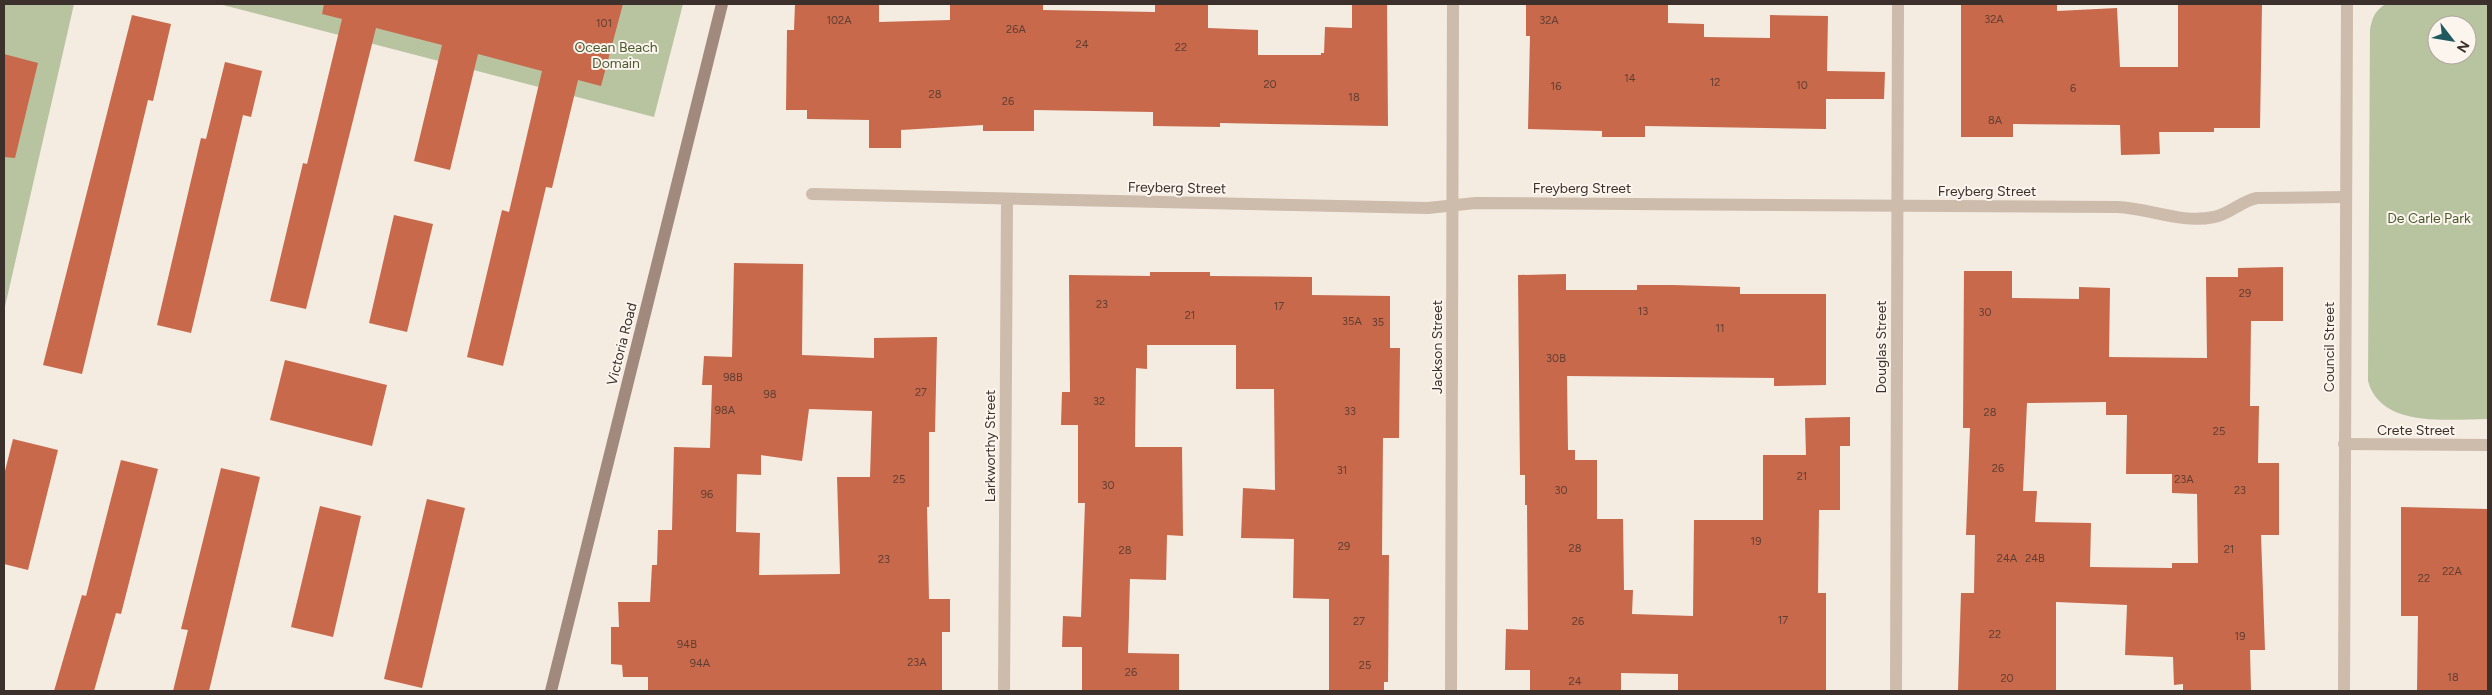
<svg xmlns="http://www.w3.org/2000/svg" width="2492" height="695" font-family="Figtree,sans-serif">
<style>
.green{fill:#b8c4a0;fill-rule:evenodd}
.building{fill:#c8694b;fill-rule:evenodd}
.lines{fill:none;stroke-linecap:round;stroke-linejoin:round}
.street{stroke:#cdbbac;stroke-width:12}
.secondary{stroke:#a18a7d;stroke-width:12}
.labels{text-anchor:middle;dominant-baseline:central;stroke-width:4;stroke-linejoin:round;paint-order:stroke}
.number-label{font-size:11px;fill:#5e3e33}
.park-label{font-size:14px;fill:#4a5a2e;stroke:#fbf5ee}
.street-label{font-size:14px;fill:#3b302b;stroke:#fbf5ee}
</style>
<rect width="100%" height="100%" fill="#f4ebe1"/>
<g class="green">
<polygon points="4,4 74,4 4,311"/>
<polygon points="219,4 683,4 654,117"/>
<path d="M2386,4h102v415c-38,0 -107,10 -120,-38l2,-351c2,-12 5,-20 16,-26zM2437,25h30v30h-30z"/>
</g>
<g class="building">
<polygon points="324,4 623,4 601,86 578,80 552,188 546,187 503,366 467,357 502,210 509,212 542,71 478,54 450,170 414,161 442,45 376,28 306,309 270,301 303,163 307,164 342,19 322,14"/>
<polygon points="795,4 879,4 879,22 950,20 950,4 1043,4 1043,10 1155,12 1155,4 1208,4 1208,28 1258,30 1258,55 1321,55 1321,53 1324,53 1325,27 1352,28 1352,4 1387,4 1388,126 1220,123 1220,127 1153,126 1153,112 1034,110 1034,131 983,131 983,125 901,130 901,148 869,148 869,120 807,119 807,110 786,110 787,30 794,30"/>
<polygon points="1526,4 1668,5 1668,23 1704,24 1704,37 1770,38 1770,15 1828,16 1827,71 1885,72 1884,99 1826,99 1826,129 1645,126 1645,137 1602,137 1602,131 1528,129 1530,36 1526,36"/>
<polygon points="1961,4 2057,5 2057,11 2117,8 2120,67 2178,67 2178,4 2262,4 2260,128 2214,128 2214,132 2159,132 2160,154 2121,155 2120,125 2013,124 2013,137 1961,137"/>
<polygon points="132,15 171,24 153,101 148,100 82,374 43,365"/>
<polygon points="4,54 38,63 15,158 4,157"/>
<polygon points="225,62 262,71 251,117 243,115 191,333 157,325 201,138 206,139"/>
<polygon points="394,215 433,224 407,332 369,323"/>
<path d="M734,263l69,1 -1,91 72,3v-20l63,-1 -2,95h-6v75h-2l2,92h21v33h-8v59h-294v-14h-25l-1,-12 -11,-1v-37h8l-1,-25h32l2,-37h5l1,-35h14l2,-83 36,1 2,-63h-10l2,-29 28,1zM809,409l63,2 -2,66h-33l3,97 -81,1 1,-42 -24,-1 1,-58 24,1v-20l41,6z"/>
<path d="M2283,267v54h-32l-1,85h9l-1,57h21v72h-18l4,115h-15l1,41h-68v-7l-9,1 -1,-28 -48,-2 2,-50 -71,-3v89h-98l3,-98h13l1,-58h-9l4,-107h-7l1,-157h48v27l67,1v-12l31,1 -1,69 98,1 -1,-81h32v-9zM2106,402v13h21l-1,59h46v19l25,1 1,69h-26v5l-82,-1 1,-44 -56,-1 2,-31h-14l4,-88z"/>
<polygon points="1150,272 1210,272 1210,276 1312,277 1312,295 1390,296 1390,348 1400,348 1399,438 1383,438 1382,555 1389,555 1388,682 1384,682 1384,691 1329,691 1329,599 1293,598 1294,539 1241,538 1243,488 1275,490 1274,389 1236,389 1236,345 1147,345 1147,369 1136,368 1135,447 1182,447 1183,536 1167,535 1166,580 1130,579 1128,653 1179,654 1179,691 1082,691 1082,647 1062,647 1063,616 1081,617 1085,503 1078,503 1078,425 1061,425 1062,392 1070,392 1069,275 1150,276"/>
<polygon points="1566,274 1566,290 1637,290 1637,285 1673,285 1740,287 1740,294 1826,294 1826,385 1774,386 1774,378 1567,376 1568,450 1575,450 1575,460 1597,460 1597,519 1623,519 1624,590 1633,590 1632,614 1693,616 1694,520 1763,520 1763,455 1806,455 1805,418 1850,417 1850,446 1840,446 1840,510 1819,510 1818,593 1826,593 1826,691 1678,691 1678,674 1621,673 1621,691 1530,691 1530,670 1505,670 1506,629 1528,630 1527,505 1525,505 1525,475 1520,475 1518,275"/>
<polygon points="285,360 387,385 372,446 270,420"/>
<polygon points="13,439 58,450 28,570 4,564 4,475"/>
<polygon points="121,460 158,469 121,614 116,613 94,691 54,691 82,595 86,596"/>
<polygon points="221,468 260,477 209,691 173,691 188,630 181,629"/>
<polygon points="427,499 465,508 422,688 384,679"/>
<polygon points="320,506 361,516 333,637 291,627"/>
<polygon points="2401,507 2488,509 2488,691 2417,691 2418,616 2401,616"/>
</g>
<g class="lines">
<g class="street">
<path d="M812,194l616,14 47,-5 642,4c33,1 63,17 97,10 16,-3 27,-16 43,-19l88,-1"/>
<polyline points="2344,444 2488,445"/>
<polyline points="1004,691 1007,200"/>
<polyline points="1451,691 1453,4"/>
<polyline points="1896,691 1898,4"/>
<polyline points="2344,691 2347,4"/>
</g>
<polyline class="secondary" points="551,691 722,4"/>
</g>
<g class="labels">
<g class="number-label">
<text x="1994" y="19">32A</text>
<text x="839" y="20">102A</text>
<text x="1549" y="20">32A</text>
<text x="604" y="23">101</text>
<text x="1016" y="29">26A</text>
<text x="1082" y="44">24</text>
<text x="1181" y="47">22</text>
<text x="1630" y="78">14</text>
<text x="1715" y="82">12</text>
<text x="1270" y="84">20</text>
<text x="1802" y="85">10</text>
<text x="1556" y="86">16</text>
<text x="2073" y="88">6</text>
<text x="935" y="94">28</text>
<text x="1354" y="97">18</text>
<text x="1008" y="101">26</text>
<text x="1995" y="120">8A</text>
<text x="2245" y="293">29</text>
<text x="1102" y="304">23</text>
<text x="1279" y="306">17</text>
<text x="1643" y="311">13</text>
<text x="1985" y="312">30</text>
<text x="1190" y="315">21</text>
<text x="1352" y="321">35A</text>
<text x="1378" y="322">35</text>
<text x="1720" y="328">11</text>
<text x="1556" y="358">30B</text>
<text x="733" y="377">98B</text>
<text x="921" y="392">27</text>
<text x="770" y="394">98</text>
<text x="1099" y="401">32</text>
<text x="725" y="410">98A</text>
<text x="1350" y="411">33</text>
<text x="1990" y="412">28</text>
<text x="2219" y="431">25</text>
<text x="1998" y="468">26</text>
<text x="1342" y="470">31</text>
<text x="1802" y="476">21</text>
<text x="899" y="479">25</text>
<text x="2184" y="479">23A</text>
<text x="1108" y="485">30</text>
<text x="1561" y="490">30</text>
<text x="2240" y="490">23</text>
<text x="707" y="494">96</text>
<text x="1756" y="541">19</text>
<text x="1344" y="546">29</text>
<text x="1575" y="548">28</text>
<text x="2229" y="549">21</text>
<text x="1125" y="550">28</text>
<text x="2007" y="558">24A</text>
<text x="2035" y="558">24B</text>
<text x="884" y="559">23</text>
<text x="2452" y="571">22A</text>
<text x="2424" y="578">22</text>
<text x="1783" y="620">17</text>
<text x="1359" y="621">27</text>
<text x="1578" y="621">26</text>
<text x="1995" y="634">22</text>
<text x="2240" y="636">19</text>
<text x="687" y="644">94B</text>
<text x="917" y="662">23A</text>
<text x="700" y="663">94A</text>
<text x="1365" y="665">25</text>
<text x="1131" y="672">26</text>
<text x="2453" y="677">18</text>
<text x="2007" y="678">20</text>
<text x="1575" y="681">24</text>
</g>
<g class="park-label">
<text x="616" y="47">Ocean Beach<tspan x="616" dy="16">Domain</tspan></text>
<text x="2429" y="218">De Carle Park</text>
</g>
<g class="street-label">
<text transform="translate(1177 188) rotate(1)">Freyberg Street</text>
<text x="1582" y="188">Freyberg Street</text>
<text x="1987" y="191">Freyberg Street</text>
<text transform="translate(622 344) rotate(-76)">Victoria Road</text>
<text transform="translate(1437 347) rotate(-90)">Jackson Street</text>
<text transform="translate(1881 347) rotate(-90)">Douglas Street</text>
<text transform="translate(2329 347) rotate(-90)">Council Street</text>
<text x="2416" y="430">Crete Street</text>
<text transform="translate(990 446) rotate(-90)">Larkworthy Street</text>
</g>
</g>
<rect width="2492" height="695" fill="none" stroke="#3b302b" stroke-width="10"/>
<g transform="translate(2452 40) rotate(121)"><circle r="24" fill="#fbf5ee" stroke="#aea6a0"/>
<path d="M0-4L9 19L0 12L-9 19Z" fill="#1f5a5e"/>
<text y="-8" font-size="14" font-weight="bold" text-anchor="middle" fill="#3b302b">N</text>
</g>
</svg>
